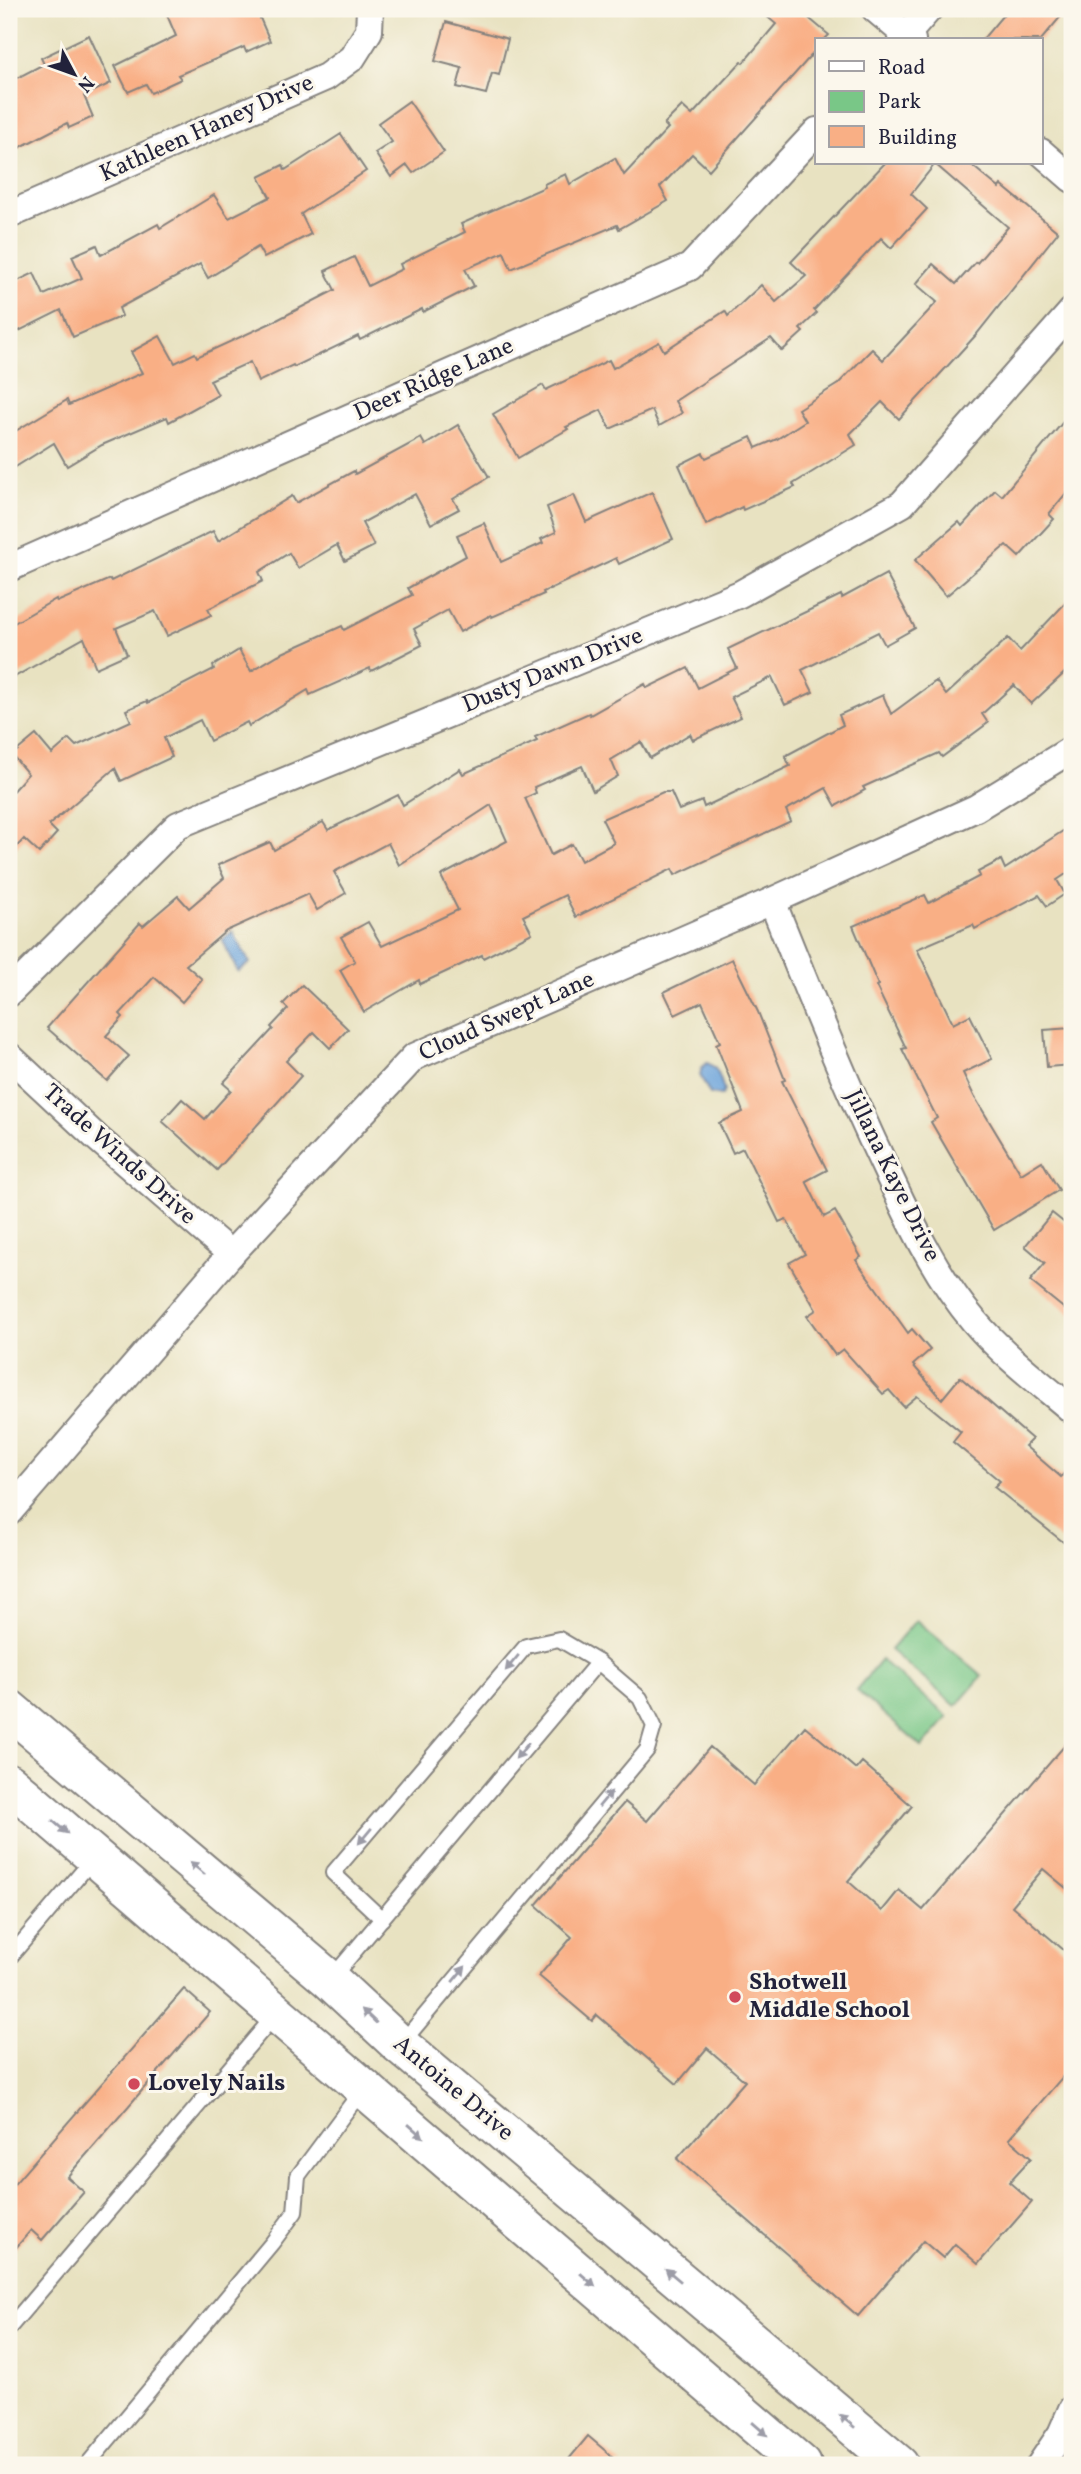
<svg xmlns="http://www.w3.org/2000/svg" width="1081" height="2474" font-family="Vollkorn,serif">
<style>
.green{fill:#79c787;stroke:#4e7461;stroke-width:2}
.water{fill:#6da4db;stroke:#48638b;stroke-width:2}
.building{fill:#f9af85}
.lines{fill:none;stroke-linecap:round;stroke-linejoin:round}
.lane-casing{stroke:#85827e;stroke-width:18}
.street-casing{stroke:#85827e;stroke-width:30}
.secondary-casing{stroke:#85827e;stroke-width:42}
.lane{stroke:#fff;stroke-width:14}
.street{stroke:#fff;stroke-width:26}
.secondary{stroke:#fff;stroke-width:38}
.oneway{fill:#9c9ca7}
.poi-dot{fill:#d1495b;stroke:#fbf7ec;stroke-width:2.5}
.labels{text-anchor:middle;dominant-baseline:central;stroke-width:6;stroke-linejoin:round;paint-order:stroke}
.street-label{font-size:24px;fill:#22223b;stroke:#fbf7ec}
.poi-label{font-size:24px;font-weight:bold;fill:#22223b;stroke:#fbf7ec;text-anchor:start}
</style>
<rect width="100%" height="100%" fill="#fbf7ec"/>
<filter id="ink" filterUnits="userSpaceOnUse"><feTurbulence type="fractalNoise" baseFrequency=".0143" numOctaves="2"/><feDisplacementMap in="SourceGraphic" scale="14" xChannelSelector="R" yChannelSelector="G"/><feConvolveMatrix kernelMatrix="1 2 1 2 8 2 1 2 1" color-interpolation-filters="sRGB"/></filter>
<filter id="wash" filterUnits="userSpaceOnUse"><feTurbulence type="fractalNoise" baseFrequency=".00686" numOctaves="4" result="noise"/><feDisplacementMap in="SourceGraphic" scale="28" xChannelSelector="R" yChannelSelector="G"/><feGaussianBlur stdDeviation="1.57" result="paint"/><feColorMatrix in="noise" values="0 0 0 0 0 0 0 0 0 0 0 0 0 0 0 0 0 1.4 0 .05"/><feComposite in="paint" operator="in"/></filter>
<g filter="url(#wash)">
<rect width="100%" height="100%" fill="#e8e2c1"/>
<g class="green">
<polygon points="916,1620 982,1676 956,1706 890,1650"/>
<polygon points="881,1660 948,1717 922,1747 856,1690"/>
</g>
<g class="water">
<polygon points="233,932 250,963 238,972 222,940"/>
<path d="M707,1063c11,4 13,16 17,27l-2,5 -12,-1 -10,-19 2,-8z"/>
</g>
<g id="blocks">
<g class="building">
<polygon points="183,9 256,9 270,41 246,52 244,47 178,75 181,79 151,93 146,84 128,92 115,66 176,36 167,15"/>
<polygon points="758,9 798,9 829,35 824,40 817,40 817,49 709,170 692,154 660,187 668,201 619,229 617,225 511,269 504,252 465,269 474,286 423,312 422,309 360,340 358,336 294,367 293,365 258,382 250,362 210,380 218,395 169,422 167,417 102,445 67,466 54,443 9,471 9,435 67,400 69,405 142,373 131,352 160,336 175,363 195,353 197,357 273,322 335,290 325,271 354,257 368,286 402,269 400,264 465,232 461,224 545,187 544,184 566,174 570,184 615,158 624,175 668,128 664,124 682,106 692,115 741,62 743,63 776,24"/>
<polygon points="1008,9 1067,9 1041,40 982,40"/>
<polygon points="446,22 508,39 499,75 492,73 486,94 457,87 462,68 435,61"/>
<polygon points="89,35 111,83 84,96 93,117 69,128 67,123 9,153 9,82 44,64 41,58"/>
<polygon points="409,101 444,152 413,173 407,165 391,177 375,153 392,142 378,123"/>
<polygon points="341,134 366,171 301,214 311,234 264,258 258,247 208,278 200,264 119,308 122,316 73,337 61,310 9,336 9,285 34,273 44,295 82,278 72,256 97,245 101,255 158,224 160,228 214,195 229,218 270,197 259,177 283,165 285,170"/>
<polygon points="885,163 969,163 999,188 1001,185 1058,232 976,335 899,419 882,402 850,434 856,445 793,484 795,487 743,510 742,507 706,525 679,465 703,453 706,458 751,437 756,448 777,439 805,421 798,409 838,384 872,349 883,360 937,302 916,284 933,264 956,284 976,262 977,263 1008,227 935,164 911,194 927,209 891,248 881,238 814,310 817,313 800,329 803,332 782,351 771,338 675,401 682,413 659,426 652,410 610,429 601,410 566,427 568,429 518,458 493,414 543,385 546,390 609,360 613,368 659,342 664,351 725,311 728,316 761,285 776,302 806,276 791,262"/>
<polygon points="1072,411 1072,486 1049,514 1054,519 1019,557 1006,545 946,596 915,560 959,522 962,526 995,490 1002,496"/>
<polygon points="458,425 489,477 453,499 459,509 431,524 415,494 362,523 374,546 345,561 337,545 298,568 289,553 259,572 263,581 208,609 211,615 167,636 155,611 116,628 127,654 96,668 84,638 9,680 9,626 56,599 57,602 110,579 111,581 213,531 218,541 292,496 296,503 354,471 355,474 421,438 425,445"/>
<polygon points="652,492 673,539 619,564 616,558 543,592 544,594 492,617 491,615 460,632 448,610 414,629 422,645 371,671 370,668 310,695 308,690 249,726 247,722 210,741 200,720 164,738 172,757 121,781 115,768 49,825 57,833 39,853 24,839 9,855 9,795 28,774 12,755 36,735 52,754 69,739 76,746 131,721 126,710 147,701 148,703 214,669 213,666 239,650 251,671 278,655 342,626 344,630 412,595 408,588 466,556 457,535 484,523 501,562 543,543 541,539 556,532 547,507 574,495 586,522"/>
<polygon points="886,574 915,628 885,645 878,632 802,670 813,692 785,705 772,677 731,697 741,717 693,740 690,734 650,758 641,742 611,760 618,776 593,791 582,766 534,787 536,793 525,798 551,855 572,844 581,861 614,843 602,819 663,792 671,792 679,810 702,801 704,807 790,766 785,756 843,725 839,715 883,695 891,714 936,681 946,695 1008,638 1020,651 1072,596 1072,666 1031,704 1014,685 982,714 988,723 942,757 939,753 863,787 865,790 836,806 826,788 786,810 791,821 675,875 672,869 576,917 565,895 523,916 532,933 483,958 482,955 420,984 419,980 364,1012 340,970 355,961 341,937 368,922 382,946 458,910 441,876 507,841 491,805 399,865 388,843 334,872 346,893 317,910 308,894 226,931 186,965 202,979 182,1002 154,977 120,1014 123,1017 106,1036 129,1056 107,1081 47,1028 140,923 143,926 178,896 189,908 224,878 218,865 270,842 274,850 323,822 328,830 398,795 403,805 460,769 463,774 537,741 535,737 589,713 590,715 645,684 647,688 688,668 698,688 737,668 728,649 841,595 842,598"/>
<polygon points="1072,825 1072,870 1057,880 1065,894 1047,906 1039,895 975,929 973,925 917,949 953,1024 970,1015 992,1059 963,1073 974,1096 1021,1174 1042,1161 1059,1190 994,1230 931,1122 937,1118 902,1049 906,1048 876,986 878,985 853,926 925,895 929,903 980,876 978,872 1001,860 1005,869"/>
<polygon points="732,959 758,1012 785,1080 782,1081 827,1170 806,1181 824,1217 835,1211 861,1257 856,1260 908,1333 912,1329 930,1350 913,1365 942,1399 960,1377 1032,1439 1025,1446 1061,1477 1072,1464 1072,1549 994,1487 1000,1481 953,1442 961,1432 917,1396 904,1407 889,1390 883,1394 843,1349 835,1355 807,1316 816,1310 789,1263 805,1254 786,1219 779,1222 743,1148 733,1153 719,1123 743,1112 716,1044 720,1042 702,1002 675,1015 664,992"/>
<polygon points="302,985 348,1029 330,1048 314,1032 286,1061 301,1076 217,1170 162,1121 182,1099 205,1119 231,1090 223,1083 273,1029 271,1027 288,1009 283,1004"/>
<polygon points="1071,1028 1072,1065 1047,1067 1044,1030"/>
<polygon points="1052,1213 1072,1229 1072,1315 1030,1281 1045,1263 1025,1246"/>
<polygon points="805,1726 856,1769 862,1762 912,1806 848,1881 882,1911 899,1890 923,1910 1072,1737 1072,1893 1043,1869 1012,1906 1072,1957 1072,2066 1009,2139 1031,2158 1009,2182 1032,2202 978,2264 955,2244 943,2258 923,2241 858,2316 677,2159 745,2081 707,2048 677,2084 597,2015 592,2021 539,1976 572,1937 536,1905 625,1802 647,1821 710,1747 754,1785"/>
<polygon points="184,1989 210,2012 67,2177 84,2192 42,2240 31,2230 9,2256 9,2190"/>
<polygon points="588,2436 622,2465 564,2465"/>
</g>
</g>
</g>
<g filter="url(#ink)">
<use href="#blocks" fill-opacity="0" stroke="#85827e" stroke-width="2"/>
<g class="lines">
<g class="lane-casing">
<g id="lane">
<polyline points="382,1919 333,1873 526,1646 559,1639 598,1662 640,1698 654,1726 647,1750 401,2044"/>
<polyline points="9,1958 94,1858"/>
<polyline points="331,1979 598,1662"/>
<polyline points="9,2328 275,2015"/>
<polyline points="87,2465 272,2243 295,2212 298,2176 362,2090"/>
</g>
</g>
<g class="street-casing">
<g id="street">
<polyline points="875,9 912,40"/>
<polyline points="902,40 929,9"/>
<polyline points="1041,152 1072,179"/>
<polyline points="9,215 326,77 352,58 369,31 370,9"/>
<polyline points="9,568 690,267 817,131"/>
<path d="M772,901c36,89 71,178 112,264 25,54 51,110 90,156 29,34 65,61 98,89"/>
<polyline points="9,993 178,825 740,594 902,504 1072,311"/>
<polyline points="9,1056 97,1138 231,1254"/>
<polyline points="9,1512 231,1254 414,1057 772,901 976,808 1072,749"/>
<polyline points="1040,2465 1061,2434 1072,2409"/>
</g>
</g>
<g class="secondary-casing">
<g id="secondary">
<polyline points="9,1709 330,1980 400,2045 899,2465"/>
<polyline points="9,1783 802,2465"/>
</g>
</g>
<use href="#lane" class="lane"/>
<use href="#street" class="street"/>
<use href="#secondary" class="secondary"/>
</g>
<defs><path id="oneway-solid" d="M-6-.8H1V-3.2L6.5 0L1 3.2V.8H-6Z" transform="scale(1.75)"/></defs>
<g class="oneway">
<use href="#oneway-solid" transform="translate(512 1663) rotate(130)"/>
<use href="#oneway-solid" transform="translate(522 1751) rotate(130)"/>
<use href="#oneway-solid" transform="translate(605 1799) rotate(-50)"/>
<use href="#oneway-solid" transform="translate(60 1827) rotate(41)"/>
<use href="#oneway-solid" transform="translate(365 1836) rotate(130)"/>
<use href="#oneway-solid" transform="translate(197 1868) rotate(-140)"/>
<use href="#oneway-solid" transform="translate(459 1974) rotate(-50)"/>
<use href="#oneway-solid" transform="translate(369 2016) rotate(-137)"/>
<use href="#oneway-solid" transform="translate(416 2131) rotate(41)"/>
<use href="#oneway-solid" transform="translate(673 2275) rotate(-140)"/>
<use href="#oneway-solid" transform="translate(588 2280) rotate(41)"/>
<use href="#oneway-solid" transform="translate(847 2421) rotate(-140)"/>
<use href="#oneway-solid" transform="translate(760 2429) rotate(41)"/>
</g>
</g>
<g class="poi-dot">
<circle cx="735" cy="1997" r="7"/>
<circle cx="134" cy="2084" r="7"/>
</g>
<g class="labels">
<g class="street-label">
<text transform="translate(207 129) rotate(-24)">Kathleen Haney Drive</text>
<text transform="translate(434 380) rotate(-24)">Deer Ridge Lane</text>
<text transform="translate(553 671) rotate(-22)">Dusty Dawn Drive</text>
<text transform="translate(507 1017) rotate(-24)">Cloud Swept Lane</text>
<text transform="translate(119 1155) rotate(42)">Trade Winds Drive</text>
<text transform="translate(892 1176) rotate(64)">Jillana Kaye Drive</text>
<text transform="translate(453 2089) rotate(40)">Antoine Drive</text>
</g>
<g class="poi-label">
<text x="749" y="1983">Shotwell<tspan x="749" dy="28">Middle School</tspan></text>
<text x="148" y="2084">Lovely Nails</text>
</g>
</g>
<rect width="1081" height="2474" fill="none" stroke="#fbf7ec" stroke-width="35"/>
<rect x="815" y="38" width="228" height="126" fill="#fbf7ec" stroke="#a4a2a5" stroke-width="2"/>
<rect x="829" y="61" width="35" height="10" fill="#ffffff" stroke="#a4a2a5" stroke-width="2"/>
<text x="878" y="74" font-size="21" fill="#22223b">Road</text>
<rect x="829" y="91" width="35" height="21" fill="#79c787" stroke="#a4a2a5" stroke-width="2"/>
<text x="878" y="108" font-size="21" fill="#22223b">Park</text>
<rect x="829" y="126" width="35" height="21" fill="#f9af85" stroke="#a4a2a5" stroke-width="2"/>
<text x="878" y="144" font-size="21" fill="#22223b">Building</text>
<g transform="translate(74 74) rotate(131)" stroke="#fbf7ec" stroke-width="5" paint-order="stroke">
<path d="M0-5L12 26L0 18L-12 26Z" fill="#22223b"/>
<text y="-10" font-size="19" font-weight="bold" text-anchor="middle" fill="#22223b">N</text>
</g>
</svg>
